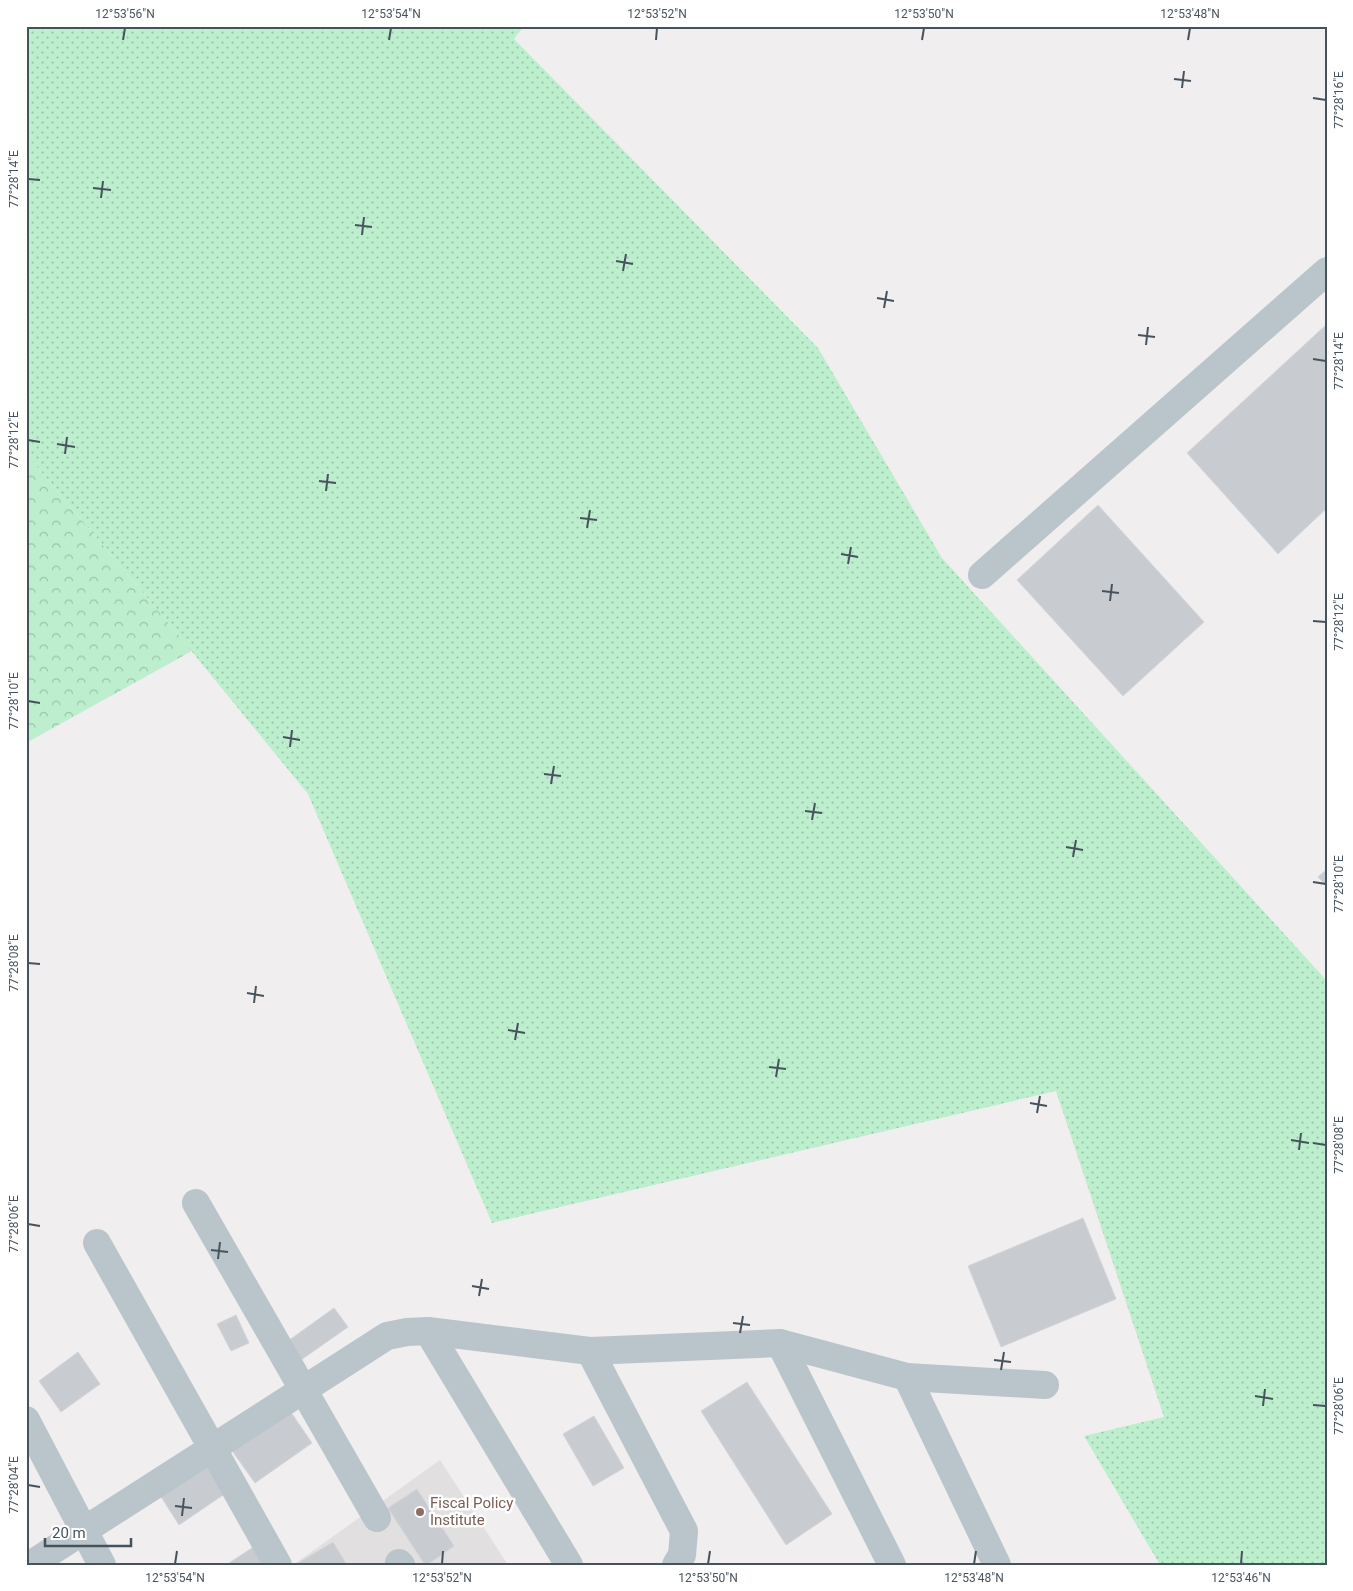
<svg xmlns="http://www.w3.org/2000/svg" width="1353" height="1591" font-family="Roboto,sans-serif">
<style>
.education{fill:#e2dfe1}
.grass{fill:url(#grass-dots)}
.forest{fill:url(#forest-crowns)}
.building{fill:#c8ccd1;stroke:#d2d5da}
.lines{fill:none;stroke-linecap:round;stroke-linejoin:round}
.minor{stroke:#bac4cb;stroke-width:28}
.ticks{fill:none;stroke:#47535c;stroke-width:2}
.education-dot{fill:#8d6e63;stroke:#fff;stroke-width:2}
.labels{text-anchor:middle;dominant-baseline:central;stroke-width:5;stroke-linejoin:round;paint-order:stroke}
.education-label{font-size:15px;fill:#785e54;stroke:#fff;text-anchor:start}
.neatline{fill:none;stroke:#47535c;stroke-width:2}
.ticks-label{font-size:12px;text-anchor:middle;fill:#47535c}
</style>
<defs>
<pattern id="grass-dots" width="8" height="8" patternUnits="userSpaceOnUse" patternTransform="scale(1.25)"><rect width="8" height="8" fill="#bdefce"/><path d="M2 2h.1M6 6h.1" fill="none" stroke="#9bc4aa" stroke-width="1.8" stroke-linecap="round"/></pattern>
<pattern id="forest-crowns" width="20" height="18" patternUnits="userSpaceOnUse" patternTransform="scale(1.25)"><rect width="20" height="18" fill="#bdefce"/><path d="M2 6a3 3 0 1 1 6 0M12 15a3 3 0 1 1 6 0" fill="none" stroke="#9bc4aa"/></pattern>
</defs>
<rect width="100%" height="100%" fill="#f1eeef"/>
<polygon class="education" points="440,1460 508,1565 293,1565"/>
<polygon class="grass" points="26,26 524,26 514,39 818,348 942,558 1327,981 1327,1565 1160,1565 1084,1436 1164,1417 1056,1091 492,1223 308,794 171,626 26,454"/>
<polygon class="forest" points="26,454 192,651 26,743"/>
<g class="building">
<polygon points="1327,324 1327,508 1278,554 1187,453"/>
<polygon points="1098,505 1204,622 1123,696 1017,580"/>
<polygon points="1327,869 1327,887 1318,877"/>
<polygon points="1083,1218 1116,1299 1001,1347 968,1266"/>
<polygon points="334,1308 348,1327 301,1360 288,1341"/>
<polygon points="236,1315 249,1343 231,1351 217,1324"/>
<polygon points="78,1352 100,1384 61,1412 39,1381"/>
<polygon points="747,1382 832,1514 786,1545 701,1411"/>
<polygon points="286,1405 312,1443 255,1483 228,1445"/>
<polygon points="594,1416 624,1468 593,1486 563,1434"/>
<polygon points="205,1460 226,1493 179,1525 158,1492"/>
<polygon points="417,1489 454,1546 427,1565 425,1565 388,1508"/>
<polygon points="333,1542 347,1565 295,1565"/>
<polygon points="255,1546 266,1565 226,1565"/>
</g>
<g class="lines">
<g class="minor">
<polyline points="982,575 1327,271"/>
<polyline points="196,1203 377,1518"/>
<polyline points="97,1243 278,1565"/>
<polyline points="428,1331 569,1565"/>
<polyline points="780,1343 892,1565"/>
<polyline points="590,1351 684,1531 682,1555 676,1565"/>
<polyline points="907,1377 997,1565"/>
<polyline points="26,1420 102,1565"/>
<polyline points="399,1563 401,1565"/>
<polyline points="30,1565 387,1336 407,1332 428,1331 590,1351 780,1343 907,1377 1045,1385"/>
</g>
</g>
<path class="ticks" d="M123,40l2,-12M389,40l2,-12M656,40l1,-12M922,40l2,-12M1188,40l2,-12M1174,79l17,2M1182,88l2,-17M1313,98l13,2M28,179l12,1M93,188l18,2M101,198l2,-17M355,225l17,2M362,235l2,-18M616,261l17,3M623,271l3,-17M877,298l17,3M884,308l3,-17M1138,335l17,2M1146,345l2,-18M1313,359l13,2M28,440l12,2M57,444l18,3M65,454l2,-17M319,481l17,2M326,491l2,-17M580,518l17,2M587,528l3,-18M841,554l17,3M848,564l3,-17M1102,591l17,2M1110,601l2,-17M1313,621l13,1M28,701l12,2M283,737l17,3M290,747l2,-17M544,774l17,2M551,784l3,-18M805,811l17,2M812,820l3,-17M1066,847l17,3M1073,857l3,-17M1313,882l13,2M28,963l12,1M247,993l17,3M254,1003l2,-17M508,1030l17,3M515,1040l3,-17M769,1067l17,2M776,1077l3,-18M1030,1103l17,3M1037,1113l3,-17M1291,1140l18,3M1313,1143l13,2M1299,1150l2,-17M28,1224l12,2M211,1250l17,2M218,1259l2,-17M472,1286l17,3M479,1296l3,-17M733,1323l17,2M740,1333l3,-17M994,1360l17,2M1001,1370l3,-18M1255,1396l18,3M1313,1405l13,1M1263,1406l2,-17M28,1485l12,2M175,1506l17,2M182,1516l2,-18M175,1564l2,-13M442,1564l1,-13M708,1564l2,-13M974,1564l2,-13M1241,1564l1,-13"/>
<circle class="education-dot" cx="420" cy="1512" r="5"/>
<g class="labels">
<g class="education-label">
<text x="430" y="1503">Fiscal Policy<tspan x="430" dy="17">Institute</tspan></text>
</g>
</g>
<rect width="1353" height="1591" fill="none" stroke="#ffffff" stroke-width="55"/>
<path d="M45 1538v8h86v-8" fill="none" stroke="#47535c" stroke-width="2.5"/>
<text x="52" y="1538" font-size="15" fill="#47535c" stroke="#ffffff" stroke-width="4" paint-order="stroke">20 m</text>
<rect x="28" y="28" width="1298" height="1536" class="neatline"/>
<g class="ticks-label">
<text x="125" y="18">12°53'56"N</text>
<text x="391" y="18">12°53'54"N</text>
<text x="657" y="18">12°53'52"N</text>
<text x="924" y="18">12°53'50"N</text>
<text x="1190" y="18">12°53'48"N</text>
<text transform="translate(1339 100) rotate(-90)" y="4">77°28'16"E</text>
<text transform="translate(14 179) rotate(-90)" y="4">77°28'14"E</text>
<text transform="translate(1339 361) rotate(-90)" y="4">77°28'14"E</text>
<text transform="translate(14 440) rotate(-90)" y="4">77°28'12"E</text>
<text transform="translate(1339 622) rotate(-90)" y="4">77°28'12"E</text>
<text transform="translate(14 701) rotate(-90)" y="4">77°28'10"E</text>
<text transform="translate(1339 884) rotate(-90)" y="4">77°28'10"E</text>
<text transform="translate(14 963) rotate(-90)" y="4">77°28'08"E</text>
<text transform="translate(1339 1145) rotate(-90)" y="4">77°28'08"E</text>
<text transform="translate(14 1224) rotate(-90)" y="4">77°28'06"E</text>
<text transform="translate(1339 1406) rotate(-90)" y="4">77°28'06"E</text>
<text transform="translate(14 1485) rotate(-90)" y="4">77°28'04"E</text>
<text x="175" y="1582">12°53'54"N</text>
<text x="442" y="1582">12°53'52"N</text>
<text x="708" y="1582">12°53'50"N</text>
<text x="974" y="1582">12°53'48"N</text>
<text x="1241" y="1582">12°53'46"N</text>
</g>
</svg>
